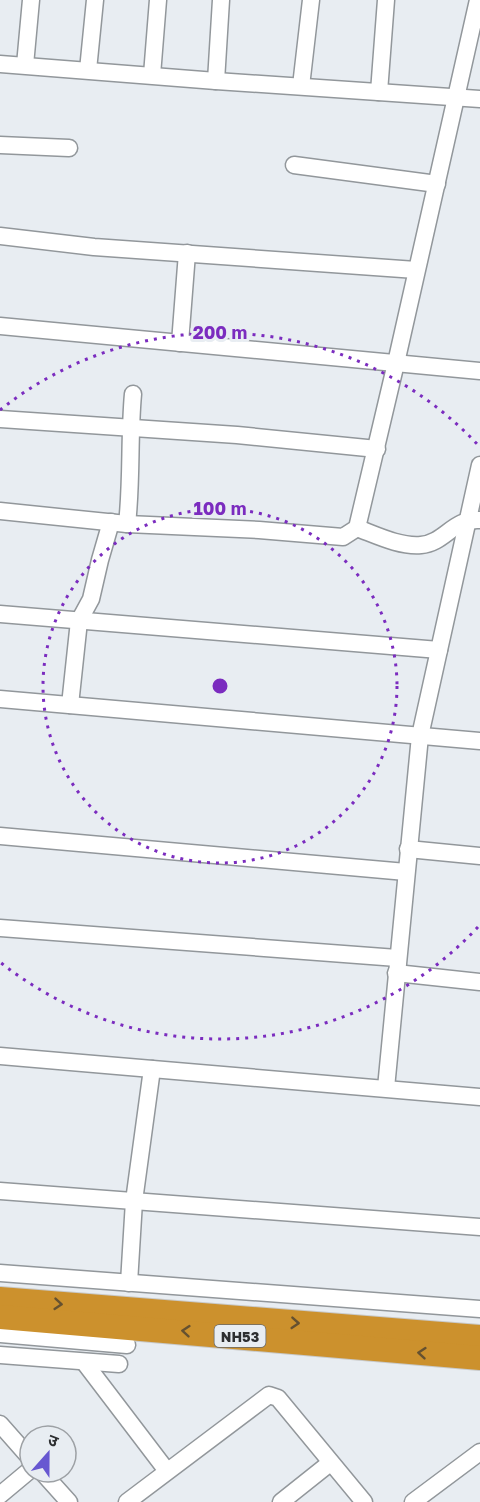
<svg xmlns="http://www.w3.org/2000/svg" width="480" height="1502" font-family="'Golos Text','Noto Sans Devanagari',sans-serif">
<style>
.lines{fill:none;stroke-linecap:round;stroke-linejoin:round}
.minor-casing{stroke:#92979b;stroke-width:19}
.highway-casing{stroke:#c8c9c9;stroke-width:26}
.minor{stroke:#fff;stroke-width:16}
.highway{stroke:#cc912d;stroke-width:24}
.oneway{stroke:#655130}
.ring{fill:none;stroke:#7b2cbf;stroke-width:3;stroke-dasharray:3 6}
.labels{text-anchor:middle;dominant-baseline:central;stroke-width:6;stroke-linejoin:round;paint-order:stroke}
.shield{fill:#e8edf2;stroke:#65686b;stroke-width:1.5}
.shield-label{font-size:14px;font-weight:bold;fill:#2d2f31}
.centre{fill:#7b2cbf;stroke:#e8edf2;stroke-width:3}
.ring-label{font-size:18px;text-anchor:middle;font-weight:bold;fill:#7b2cbf;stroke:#e8edf2;stroke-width:6;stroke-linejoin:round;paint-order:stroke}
</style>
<rect width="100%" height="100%" fill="#e8edf2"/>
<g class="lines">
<g class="minor-casing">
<g id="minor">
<polyline points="0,64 216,81 480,99"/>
<polyline points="25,65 31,0"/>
<polyline points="88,70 95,0"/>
<polyline points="152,75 158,0"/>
<polyline points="216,81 221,0"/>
<polyline points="301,86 311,0"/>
<polyline points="379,92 386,0"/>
<polyline points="0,145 69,148"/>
<polyline points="294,165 437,184"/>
<polyline points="0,236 94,247 416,270"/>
<polyline points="0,326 480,371"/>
<polyline points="180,343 187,253"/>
<polyline points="0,419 237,435 377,449"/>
<polyline points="0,511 127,524 259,530 343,537 357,528 396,363 478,0"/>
<path d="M127,524c5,-43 2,-87 6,-130"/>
<path d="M357,528c19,7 43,19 64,17 24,-2 32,-27 59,-25"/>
<polyline points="0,614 439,650"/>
<polyline points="0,699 480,741"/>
<polyline points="70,705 79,621 91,599 100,560 111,522"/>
<polyline points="0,836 406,872"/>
<polyline points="408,849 480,856"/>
<polyline points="0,928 397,958"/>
<polyline points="396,973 480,982"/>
<polyline points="0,1056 480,1097"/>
<polyline points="386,1088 420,736 480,465"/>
<polyline points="0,1191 480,1227"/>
<polyline points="0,1273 480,1309"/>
<polyline points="129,1283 134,1201 152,1069"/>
<polyline points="0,1334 127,1345"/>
<polyline points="0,1355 119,1364"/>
<polyline points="84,1362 167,1471"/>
<polyline points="0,1424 30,1458"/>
<polyline points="42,1472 69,1502"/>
<polyline points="0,1495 30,1470"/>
<polyline points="127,1502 269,1395 278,1398 364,1502"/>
<polyline points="281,1502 330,1463"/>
<polyline points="413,1502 480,1452"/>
</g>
</g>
<g class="highway-casing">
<g id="highway">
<polyline points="0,1299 480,1337"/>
<polyline points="0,1317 480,1358"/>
</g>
</g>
<use href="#minor" class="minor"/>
<use href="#highway" class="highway"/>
</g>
<defs><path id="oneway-chevron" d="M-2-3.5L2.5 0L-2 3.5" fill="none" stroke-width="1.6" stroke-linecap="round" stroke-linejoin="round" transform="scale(1.5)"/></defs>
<g class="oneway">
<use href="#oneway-chevron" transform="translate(58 1304) rotate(5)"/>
<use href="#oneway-chevron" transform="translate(295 1323) rotate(4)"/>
<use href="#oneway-chevron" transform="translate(186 1331) rotate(-175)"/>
<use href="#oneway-chevron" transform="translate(422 1353) rotate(-175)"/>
</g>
<g class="ring">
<circle cx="220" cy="686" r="177"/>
<path d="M478 927A353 353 0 0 1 0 962M0 410A353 353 0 0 1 478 445"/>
</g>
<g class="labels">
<rect class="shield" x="214.5" y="1325" width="51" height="22" rx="4.5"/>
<g class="shield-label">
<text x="240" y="1336">NH53</text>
</g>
</g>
<circle cx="220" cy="686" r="9" class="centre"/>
<g class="ring-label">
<text x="220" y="339">200 m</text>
<text x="220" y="515">100 m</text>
</g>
<g transform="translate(48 1454) rotate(21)"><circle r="28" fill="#e8edf2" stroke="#9da1a5" stroke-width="1.5"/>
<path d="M0-4.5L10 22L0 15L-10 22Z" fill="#6757d1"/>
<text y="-9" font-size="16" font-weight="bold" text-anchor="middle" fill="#2d2f31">उ</text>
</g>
</svg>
